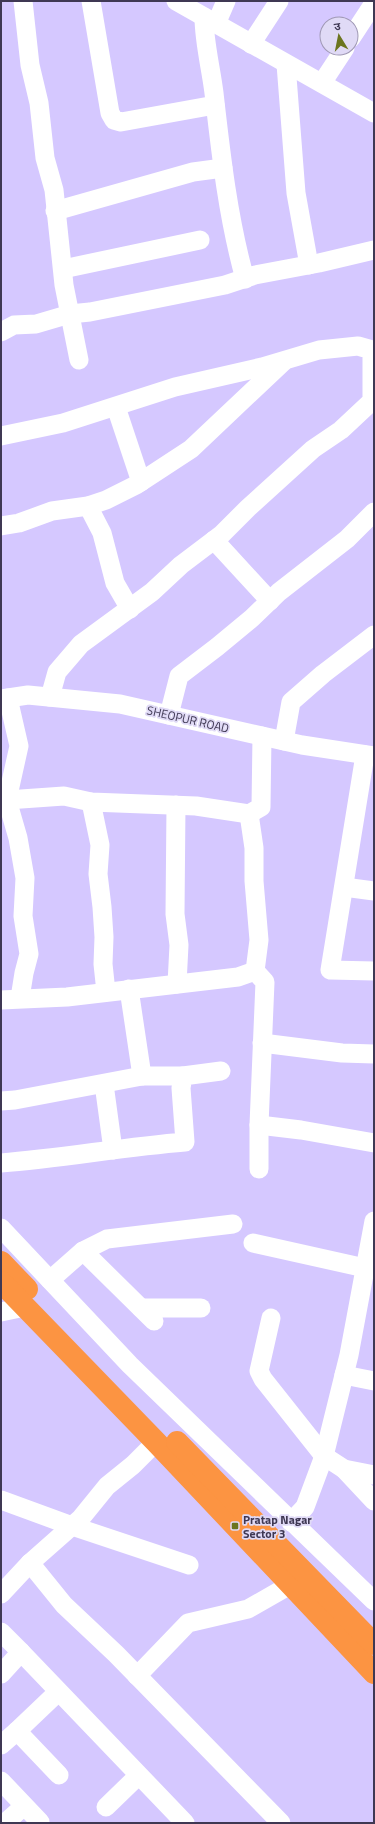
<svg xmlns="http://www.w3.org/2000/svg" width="375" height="1824" font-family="'Titillium Web','Noto Sans Devanagari',sans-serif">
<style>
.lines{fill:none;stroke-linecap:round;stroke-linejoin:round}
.minor{stroke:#fff;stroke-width:19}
.highway{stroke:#fc9442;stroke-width:22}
.poi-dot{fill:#6c751f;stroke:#e0daf6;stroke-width:1.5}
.labels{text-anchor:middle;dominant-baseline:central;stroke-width:3.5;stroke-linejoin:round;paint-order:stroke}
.street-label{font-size:12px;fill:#3f3853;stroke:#e0daf6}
.poi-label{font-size:12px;font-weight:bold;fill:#3f3853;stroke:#e0daf6;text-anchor:start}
</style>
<rect width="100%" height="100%" fill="#d5c8ff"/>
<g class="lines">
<g class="minor">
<polyline points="23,1 30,65 39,103 45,158 54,190 64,285 79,360"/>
<polyline points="91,1 110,113 114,120 121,122 215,105"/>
<polyline points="176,1 374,113"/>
<path d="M204,17c0,25 7,51 10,76 7,62 14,125 31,186"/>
<polyline points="216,24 226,1"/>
<polyline points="351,38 374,3"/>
<polyline points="251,44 279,1"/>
<polyline points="286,64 296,193 309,265"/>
<polyline points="322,83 345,48"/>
<polyline points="55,211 193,172 223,168"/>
<polyline points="63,269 200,240"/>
<polyline points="1,332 14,325 36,324 70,314 90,312 225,285 255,275 319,263 374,250"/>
<polyline points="116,407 141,482"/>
<polyline points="1,436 63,423 175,387 262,367 319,350 358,346 372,350 372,401 341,430 313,449 248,508 222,534 181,565 152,592 81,644 57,672 50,697"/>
<polyline points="88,506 102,533 115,583 130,609"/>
<polyline points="1,526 19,523 52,511 88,506 106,500 136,485 191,449 283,362"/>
<polyline points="214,540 270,601"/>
<polyline points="8,698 19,746 7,800 18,838 25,878 23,916 29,954 24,973 20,998"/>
<polyline points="1,699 28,695 120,704 302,745 374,756"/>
<polyline points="169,715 179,676 217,647 252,618 279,592 347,539 374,512"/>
<polyline points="284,741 291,702 323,674 374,635"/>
<polyline points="365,755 330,970 374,971"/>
<polyline points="1,798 7,800 64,796 91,802 196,806 249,814 254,848 254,881 259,940 255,971 238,977 67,997 1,1000"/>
<polyline points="91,802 100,845 98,874 102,907 104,937 103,964 106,992"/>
<polyline points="176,805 175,914 179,945 177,984"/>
<polyline points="249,814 261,807 262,736"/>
<polyline points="344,887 374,891"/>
<polyline points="255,971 265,982 259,1125 259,1169"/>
<polyline points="129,989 142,1076"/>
<polyline points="262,1043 342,1053 374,1054"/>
<polyline points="104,1084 113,1150"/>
<polyline points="1,1101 15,1100 142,1076 183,1076"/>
<polyline points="259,1125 301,1130 374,1143"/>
<path d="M1,1163c62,-5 122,-16 184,-21l-4,-54 2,-12 38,-5"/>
<polyline points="1,1228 130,1365 374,1601"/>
<polyline points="253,1243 365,1268"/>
<polyline points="83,1251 154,1321"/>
<polyline points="50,1280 83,1251 107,1239 233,1224"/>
<polyline points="141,1308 201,1308"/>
<polyline points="1,1312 25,1307"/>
<polyline points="271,1318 259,1371 263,1379 324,1456 344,1469 374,1475"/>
<polyline points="344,1375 374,1381"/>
<polyline points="344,1469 374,1501"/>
<polyline points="1,1500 72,1526 189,1565"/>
<polyline points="291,1522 305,1507 324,1456 349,1355 374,1221"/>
<polyline points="30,1563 64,1605 116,1654 281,1823"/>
<polyline points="1,1594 30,1563 81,1518 107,1486 133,1465 156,1442"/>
<polyline points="1,1632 21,1652"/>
<polyline points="1,1674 21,1652 185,1823"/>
<polyline points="137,1676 188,1623 248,1609 290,1585"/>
<polyline points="17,1731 58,1692"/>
<polyline points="1,1745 17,1731 59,1775"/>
<polyline points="1,1781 40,1822"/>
<polyline points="106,1807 138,1776"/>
<polyline points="5,1823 24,1806"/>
</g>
<g class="highway">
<polyline points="1,1262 27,1289"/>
<polyline points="1,1282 156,1442 374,1673"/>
<polyline points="177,1442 374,1644"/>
</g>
</g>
<rect class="poi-dot" x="231" y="1522" width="8" height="8" rx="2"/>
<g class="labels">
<g class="street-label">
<text transform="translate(188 719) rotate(13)">SHEOPUR ROAD</text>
</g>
<g class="poi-label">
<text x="243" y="1519">Pratap Nagar<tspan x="243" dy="14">Sector 3</tspan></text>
</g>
</g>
<rect width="375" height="1824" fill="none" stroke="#3f3853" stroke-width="4"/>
<g transform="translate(339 36) rotate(350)"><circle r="19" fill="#e0daf6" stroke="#a099b5"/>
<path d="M0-3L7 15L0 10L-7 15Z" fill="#6c751f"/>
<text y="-6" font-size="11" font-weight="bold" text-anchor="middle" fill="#3f3853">उ</text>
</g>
</svg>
